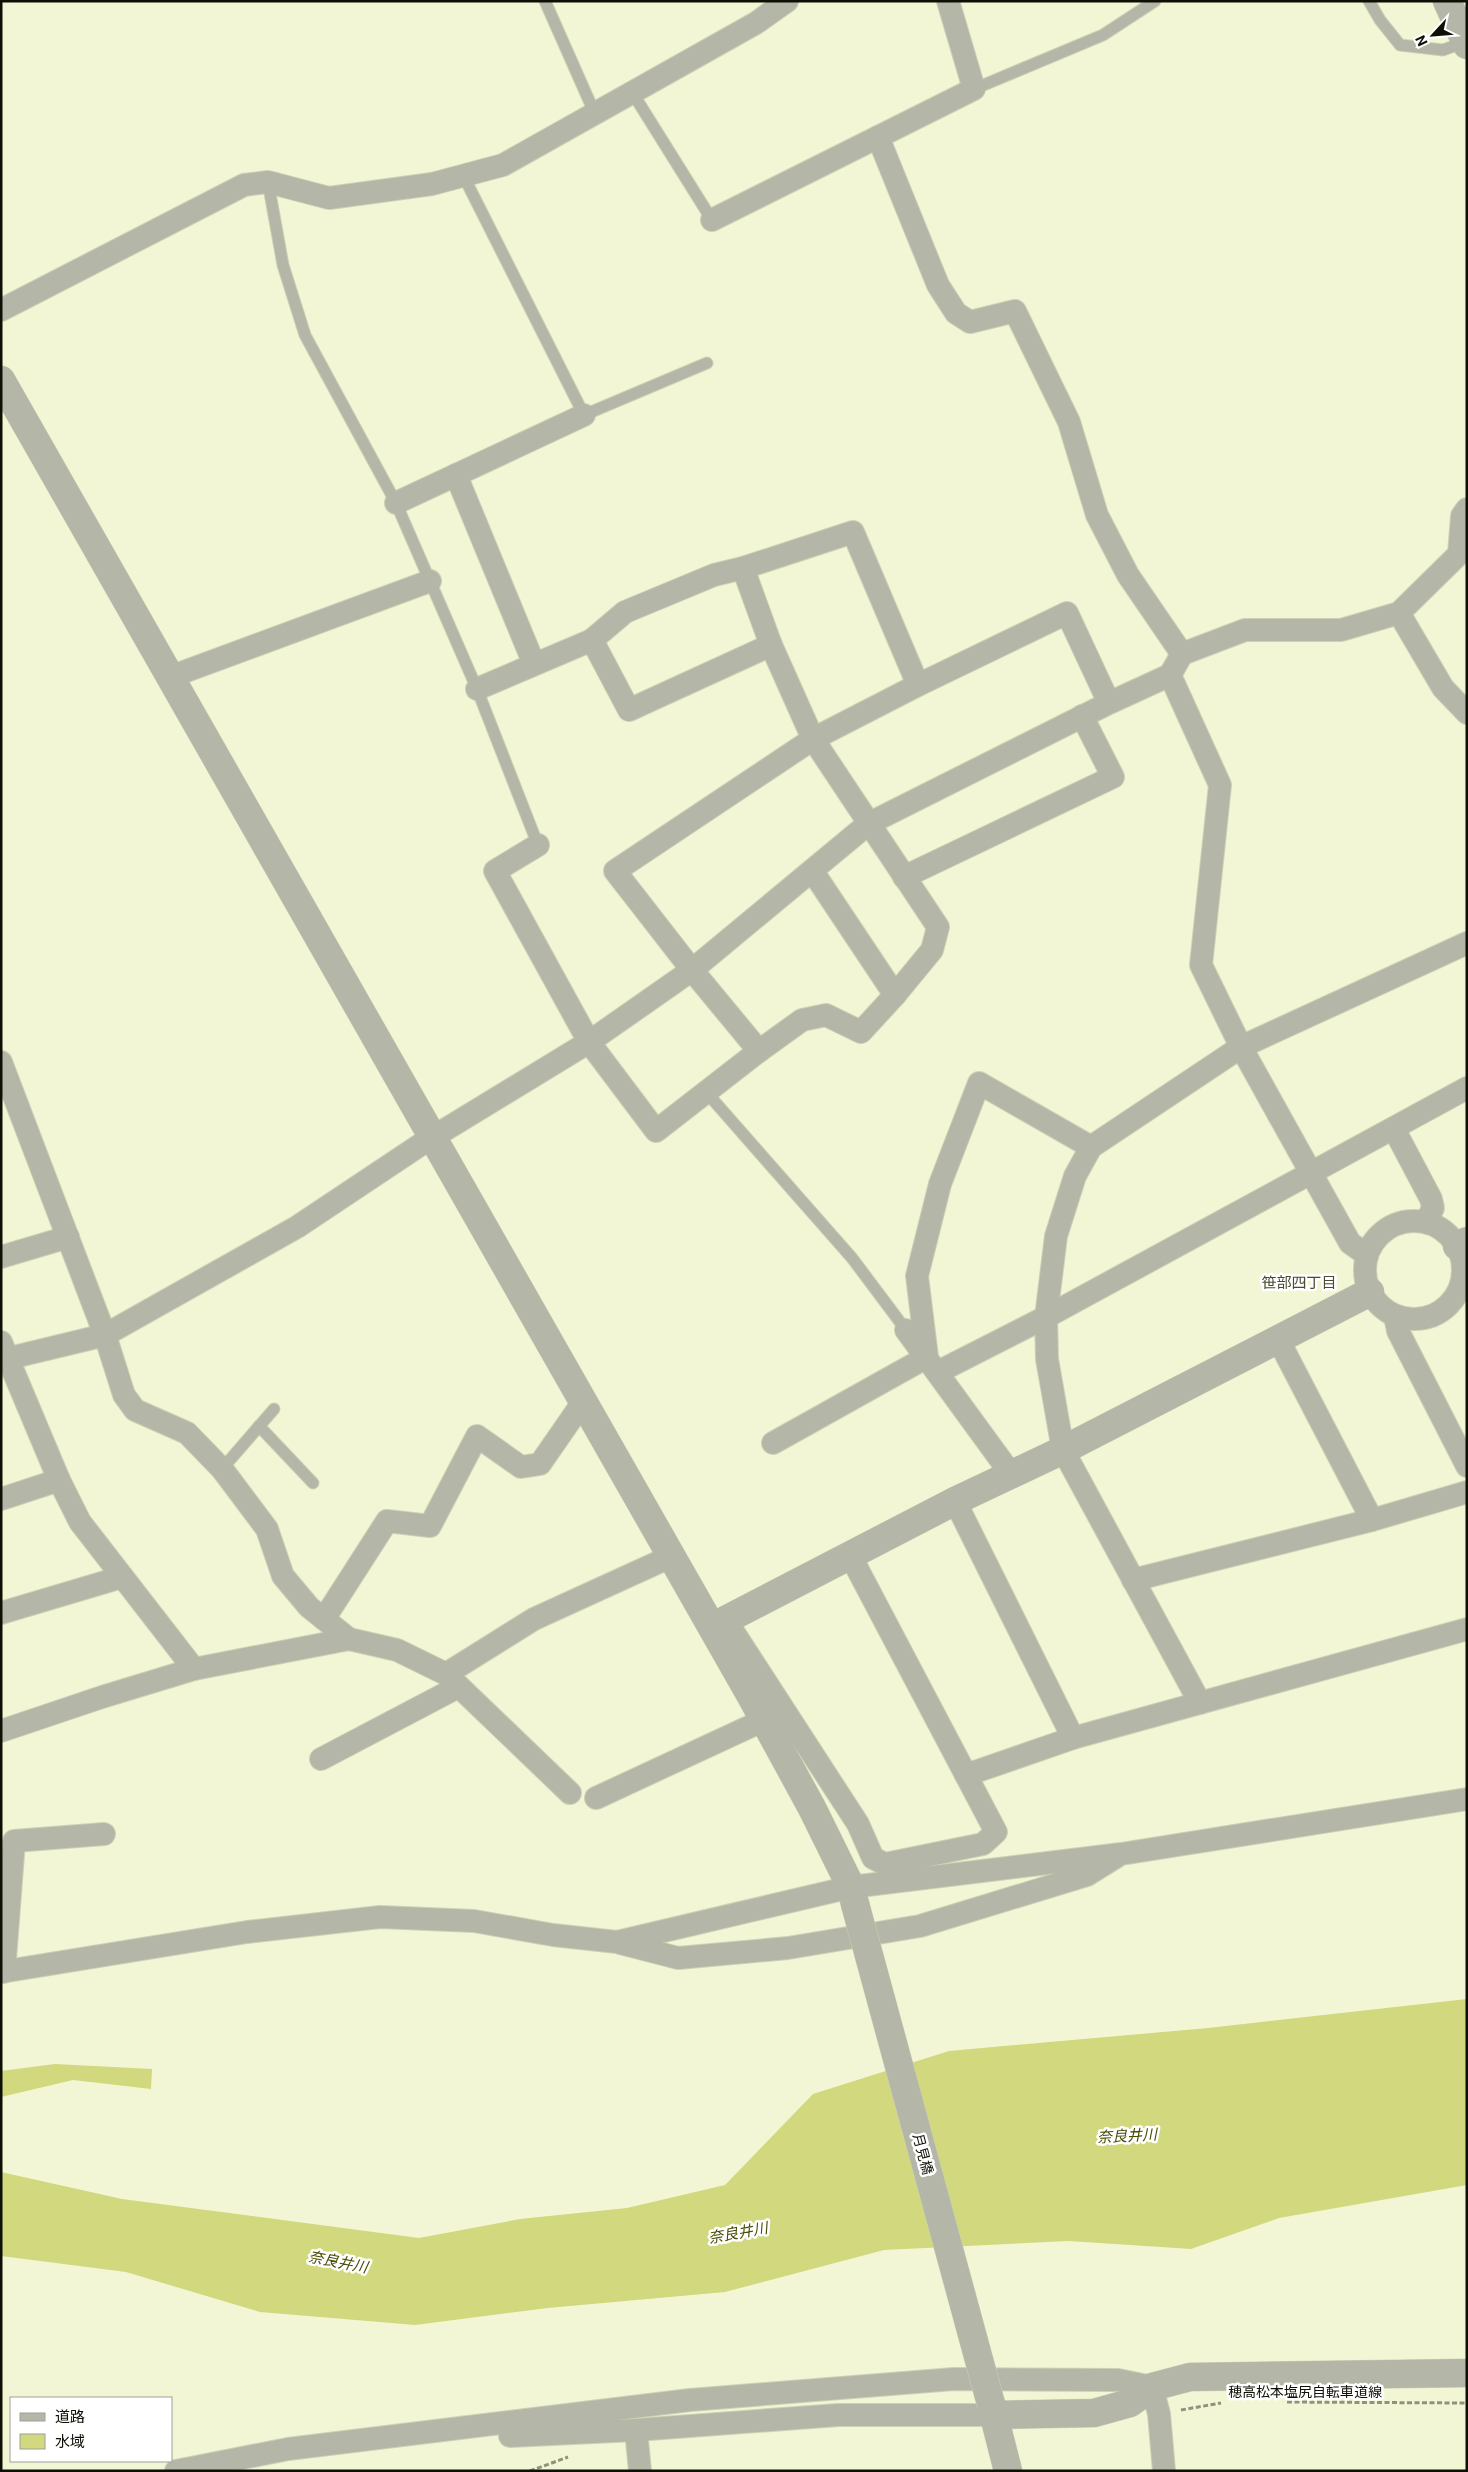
<svg xmlns="http://www.w3.org/2000/svg" width="1468" height="2472" font-family="Roboto,'Noto Sans JP',sans-serif">
<style>
.water{fill:#d1d87d}
.lines{fill:none;stroke-linecap:round;stroke-linejoin:round}
.service-casing{stroke:#ced1b4;stroke-width:13}
.minor-casing{stroke:#ced1b4;stroke-width:24}
.tertiary-casing{stroke:#ced1b4;stroke-width:29}
.path{stroke:#90927b;stroke-width:3;stroke-dasharray:5 2.5;stroke-linecap:butt}
.service{stroke:#b4b6a8;stroke-width:11}
.minor{stroke:#b4b6a8;stroke-width:22}
.tertiary{stroke:#b4b6a8;stroke-width:28}
.tertiary-bridge-casing{stroke:#ced1b4;stroke-width:29;stroke-linecap:butt}
.tertiary-bridge{stroke:#b4b6a8;stroke-width:28}
.labels{text-anchor:middle;dominant-baseline:central;stroke-width:5;stroke-linejoin:round;paint-order:stroke}
.street-label{font-size:14px;fill:#0e0f05;stroke:#fff}
.neighbourhood-label{font-size:15px;fill:#494c30;stroke:#fff}
.water-label{font-size:15px;font-style:italic;fill:#494c03;stroke:#fff}
</style>
<rect width="100%" height="100%" fill="#f3f6d5"/>
<g class="water">
<polygon points="1467,1999 1467,2185 1279,2218 1191,2249 1069,2241 884,2250 725,2292 548,2308 415,2325 260,2312 126,2272 1,2256 1,2172 122,2199 419,2238 520,2219 627,2208 725,2185 813,2094 949,2051 1208,2028"/>
<polygon points="55,2064 152,2069 151,2089 73,2080 1,2097 1,2071"/>
</g>
<g class="lines">
<g class="service-casing">
<g id="service">
<polyline points="545,1 595,114"/>
<polyline points="1369,1 1380,20 1400,45 1443,50 1465,42"/>
<polyline points="974,89 1103,35 1155,1"/>
<polyline points="632,92 712,220"/>
<polyline points="463,175 584,415 707,363"/>
<polyline points="268,182 283,265 305,335 396,503 477,689 538,845"/>
<polyline points="707,1093 852,1258 906,1330"/>
<polyline points="259,1426 313,1483"/>
<polyline points="222,1469 274,1409"/>
</g>
</g>
<g class="minor-casing">
<g id="minor">
<polyline points="878,137 938,285 956,313 970,322 1015,311 1069,422 1097,515 1128,575 1182,654"/>
<polyline points="712,220 974,89 948,1"/>
<polyline points="1,310 244,185 268,182 329,198 432,184 503,165 756,23 787,1"/>
<polyline points="456,475 534,664"/>
<polyline points="396,503 584,415"/>
<polyline points="743,568 771,645 813,739 938,927 932,950 895,995 861,1032 826,1015 802,1020 759,1051"/>
<polyline points="1399,613 1443,688 1467,713"/>
<polyline points="592,640 625,612 714,575 743,568 853,532 918,685"/>
<polyline points="170,677 430,581"/>
<polyline points="477,689 592,640 629,710 771,645"/>
<polyline points="1109,703 1067,613 918,685 813,739 615,871 692,970 868,824 1109,703 1170,675"/>
<polyline points="813,872 895,995"/>
<polyline points="904,877 1113,777 1082,716"/>
<polyline points="1,1062 105,1335 124,1395 135,1410 187,1433 222,1469 267,1529 283,1576 309,1607 349,1639"/>
<polyline points="1394,1129 1431,1199 1433,1208 1426,1222"/>
<circle cx="1414" cy="1270" r="49"/>
<polyline points="1367,1255 1350,1243 1241,1047 1201,965 1220,785 1170,675 1182,654 1245,630 1341,630 1399,613 1459,554 1462,516 1467,509"/>
<polyline points="1,1257 68,1237"/>
<polyline points="1395,1316 1398,1331 1467,1466"/>
<polyline points="906,1330 1011,1474"/>
<polyline points="1278,1339 1372,1520"/>
<polyline points="1,1342 59,1480 80,1522 194,1669"/>
<polyline points="1,1360 105,1335 297,1227 420,1145 589,1042 692,970 759,1051 656,1131 589,1042 495,871 538,845"/>
<polyline points="938,1372 1046,1317 1467,1088"/>
<polyline points="773,1443 927,1357 917,1276 940,1184 979,1083 1091,1147"/>
<polyline points="1,1499 59,1480"/>
<polyline points="955,1501 1073,1738"/>
<polyline points="1133,1580 1372,1520 1467,1492"/>
<polyline points="1,1613 122,1577"/>
<polyline points="324,1619 387,1521 430,1526 477,1436 521,1467 540,1464 583,1402"/>
<polyline points="725,1619 858,1824 873,1858 885,1864 983,1844 996,1832 850,1555"/>
<polyline points="446,1674 570,1793"/>
<polyline points="1200,1703 1063,1450 1047,1359 1046,1317 1056,1236 1075,1176 1091,1147 1241,1047 1467,943"/>
<polyline points="1,1731 102,1697 194,1669 349,1639 397,1650 446,1674 534,1619 672,1556"/>
<polyline points="321,1759 458,1687"/>
<polyline points="966,1775 1073,1738 1467,1629"/>
<polyline points="596,1798 764,1720"/>
<polyline points="620,1943 678,1958 788,1948 920,1926 1087,1875 1116,1857"/>
<polyline points="1,1972 247,1932 380,1917 474,1921 553,1935 617,1942 851,1887 1121,1854 1467,1799"/>
<polyline points="4,1972 14,1841 104,1834"/>
<polyline points="636,2430 640,2471"/>
<polyline points="510,2436 636,2430 838,2415 994,2415"/>
<polyline points="176,2471 288,2449 690,2400 954,2379 1118,2380 1152,2387 1159,2414 1164,2471"/>
</g>
</g>
<g class="tertiary-casing">
<g id="tertiary">
<polyline points="1447,1 1467,45"/>
<polyline points="1,380 751,1696 812,1808 851,1887 855,1904"/>
<polyline points="1457,1246 1467,1241"/>
<polyline points="712,1627 955,1501 1063,1450 1370,1292"/>
<polyline points="991,2404 1008,2471"/>
<polyline points="994,2415 1094,2413 1130,2403 1152,2387 1190,2377 1467,2373"/>
</g>
</g>
<g class="path">
<polyline points="1287,2402 1467,2403"/>
<polyline points="1181,2410 1221,2403"/>
<polyline points="530,2471 568,2457"/>
</g>
<use href="#service" class="service"/>
<use href="#minor" class="minor"/>
<use href="#tertiary" class="tertiary"/>
<g class="tertiary-bridge-casing">
<polyline id="tertiary-bridge" points="855,1904 991,2404"/>
</g>
<use href="#tertiary-bridge" class="tertiary-bridge"/>
</g>
<g class="labels">
<g class="street-label">
<text transform="translate(923 2154) rotate(75)">月見橋</text>
<text x="1305" y="2392">穂高松本塩尻自転車道線</text>
</g>
<g class="neighbourhood-label">
<text x="1299" y="1283">笹部四丁目</text>
</g>
<g class="water-label">
<text transform="translate(1127 2136) rotate(-3)">奈良井川</text>
<text transform="translate(738 2233) rotate(-10)">奈良井川</text>
<text transform="translate(338 2262) rotate(11)">奈良井川</text>
</g>
</g>
<rect width="1468" height="2472" fill="none" stroke="#0e0f05" stroke-width="5"/>
<rect x="10" y="2397" width="162" height="65" fill="#ffffff" stroke="#9f9f9b"/>
<rect x="20" y="2413" width="25" height="8" fill="#b4b6a8" stroke="#9f9f9b"/>
<text x="55" y="2422" font-size="15" fill="#0e0f05">道路</text>
<rect x="20" y="2434" width="25" height="15" fill="#d1d87d" stroke="#9f9f9b"/>
<text x="55" y="2447" font-size="15" fill="#0e0f05">水域</text>
<g transform="translate(1433 35) rotate(244)" stroke="#ffffff" stroke-width="4" paint-order="stroke">
<path d="M0-4L9 19L0 12L-9 19Z" fill="#0e0f05"/>
<text y="-8" font-size="14" font-weight="bold" text-anchor="middle" fill="#0e0f05">N</text>
</g>
</svg>
